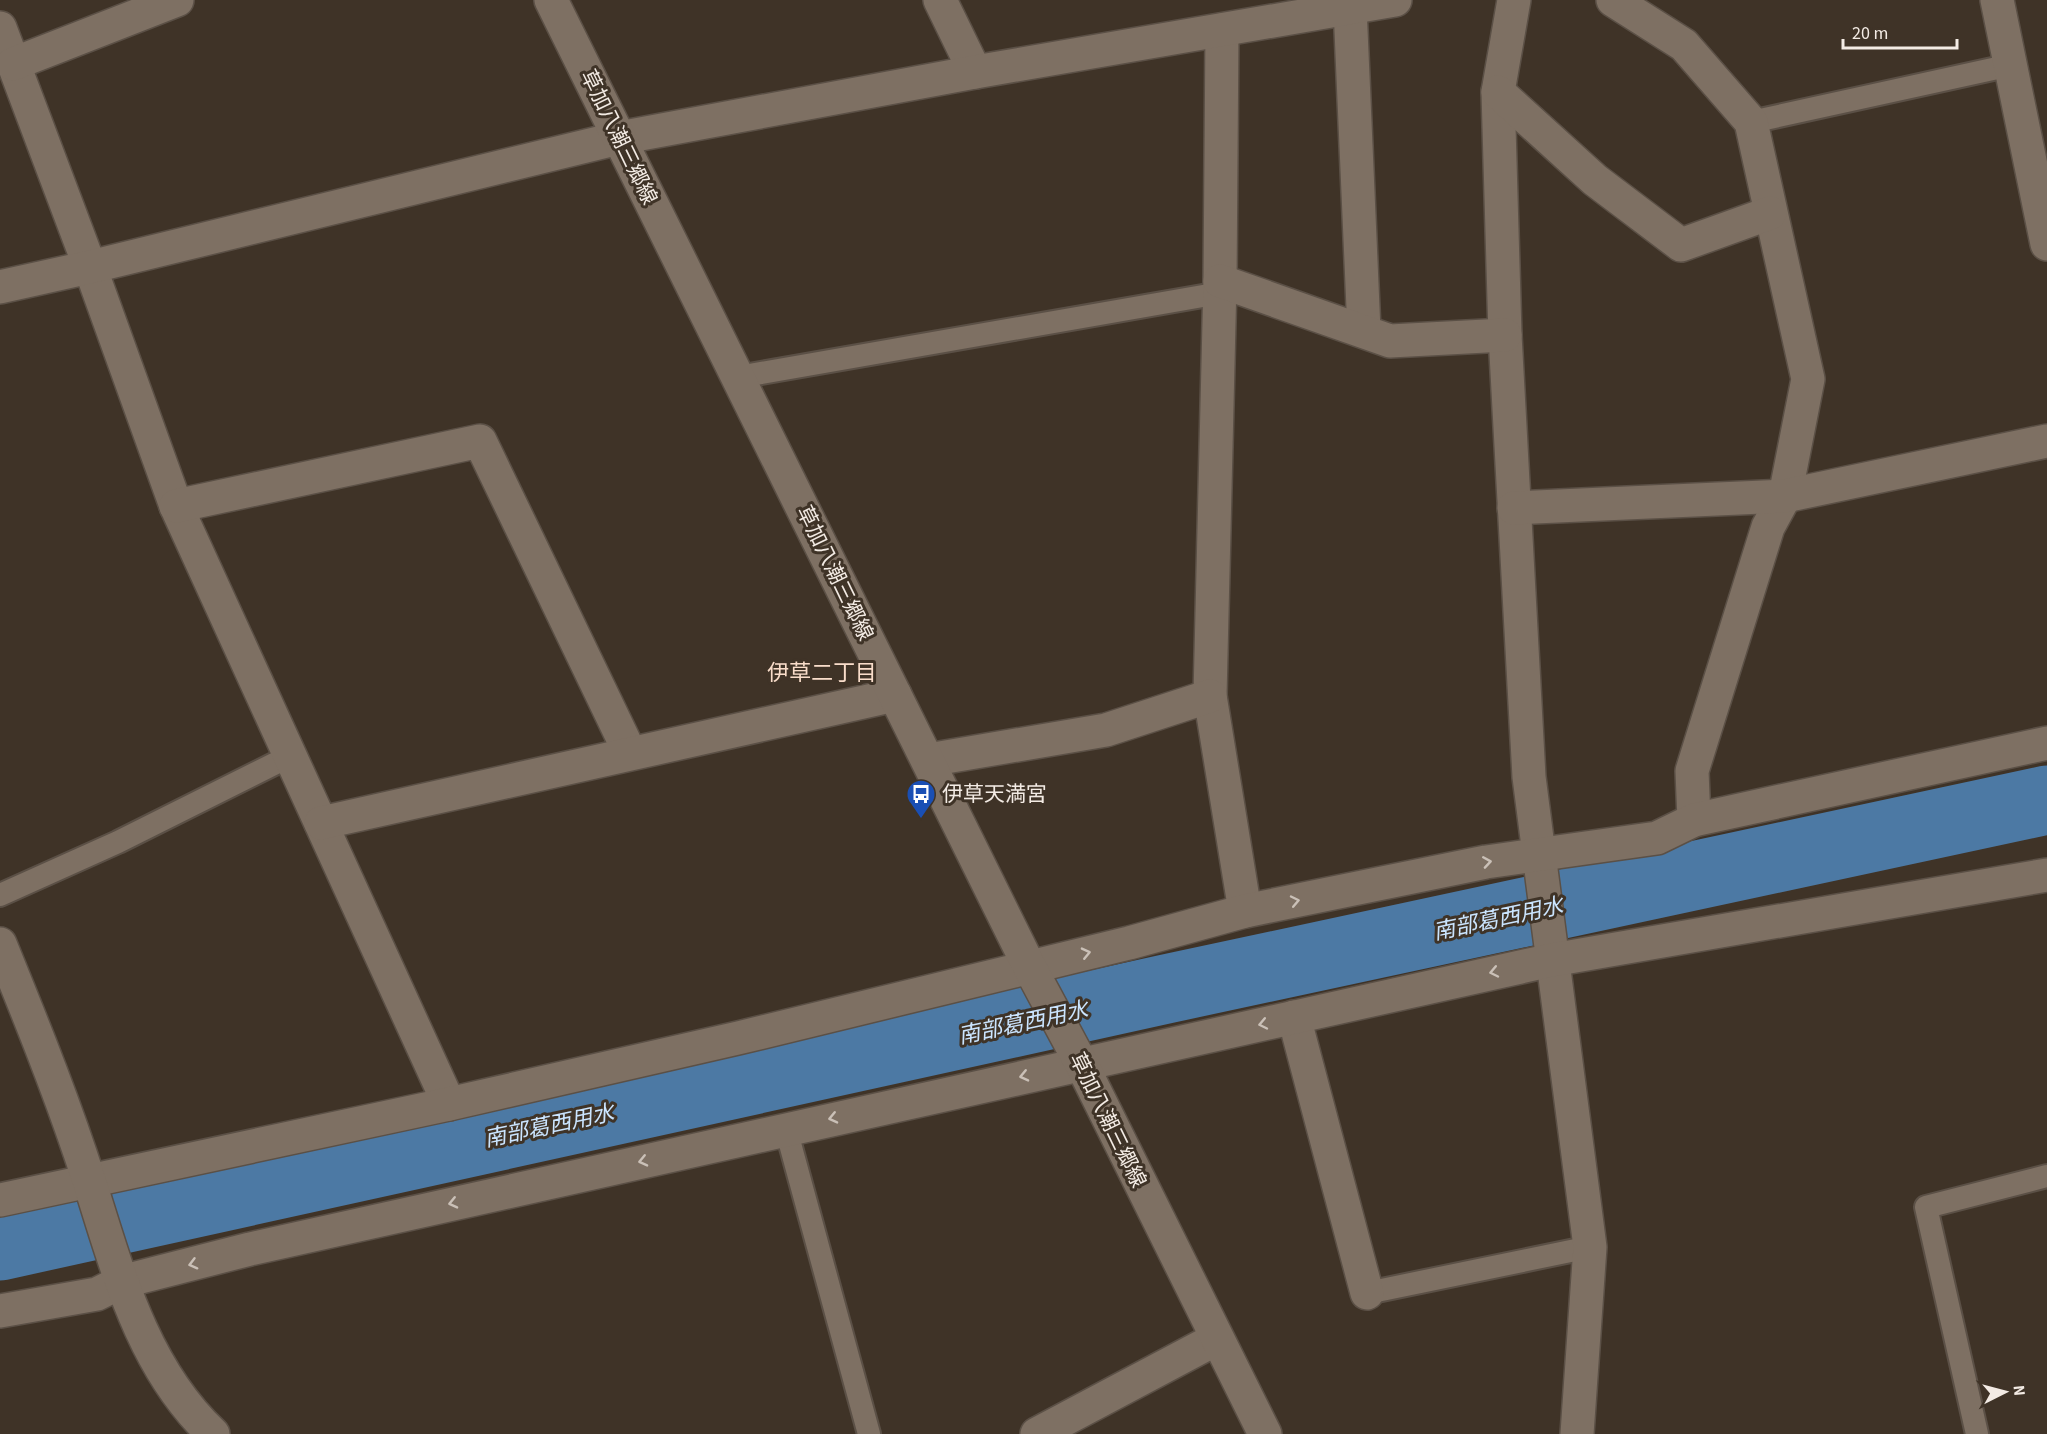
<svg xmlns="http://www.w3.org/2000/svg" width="2047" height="1434" font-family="'Source Sans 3','Noto Sans JP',sans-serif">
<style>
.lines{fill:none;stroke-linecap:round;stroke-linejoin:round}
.river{stroke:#4c79a4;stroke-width:69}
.lane-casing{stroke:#5b5046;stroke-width:26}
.street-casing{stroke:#5b5046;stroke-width:36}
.secondary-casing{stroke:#5b5046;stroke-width:36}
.lane{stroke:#7e7063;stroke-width:22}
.street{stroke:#7e7063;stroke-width:33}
.secondary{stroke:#7e7063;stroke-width:33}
.oneway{stroke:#cac0b7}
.labels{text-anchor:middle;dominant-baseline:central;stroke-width:6;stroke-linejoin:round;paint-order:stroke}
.street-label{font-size:21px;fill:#f3ebe4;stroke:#3f3327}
.poi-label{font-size:21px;fill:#f3ebe4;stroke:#3f3327;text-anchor:start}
.neighbourhood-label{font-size:22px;fill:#f9ddca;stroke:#3f3327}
.water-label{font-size:22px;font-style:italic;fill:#cbe5ff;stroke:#3f3327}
</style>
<rect width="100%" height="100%" fill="#3f3327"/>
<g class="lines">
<polyline class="river" points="0,1246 1166,989 2047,800"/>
<g class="lane-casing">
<g id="lane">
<polyline points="1751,122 2011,65"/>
<polyline points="738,377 1220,293"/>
<polyline points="0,895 118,842 290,756"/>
<polyline points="786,1129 869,1434"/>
<polyline points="1367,1293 1590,1247"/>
<polyline points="1977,1434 1926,1207 2047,1176"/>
</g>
</g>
<g class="street-casing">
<g id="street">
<polyline points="940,0 975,72"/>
<polyline points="1514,0 1498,92 1505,335 1529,777 1590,1247 1577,1434"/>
<polyline points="1613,0 1684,45 1751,122 1808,379 1785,496 1768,527 1692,771 1694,820"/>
<polyline points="1997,0 2047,244"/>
<polyline points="1350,7 1364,331"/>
<polyline points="0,28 90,267 176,506 449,1104"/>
<polyline points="1222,30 1220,281 1210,696 1245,911"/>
<polyline points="13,64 177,0"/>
<polyline points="1498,92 1595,180 1681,245 1770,213"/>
<polyline points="1220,281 1390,341 1505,335"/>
<polyline points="0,287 90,267 619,138 975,72 1395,0"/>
<polyline points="176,506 480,441 630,753"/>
<polyline points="1514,508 1785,496 2047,441"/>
<polyline points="928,760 1106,730 1210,696"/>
<polyline points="321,823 895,695"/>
<polyline points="1294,1017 1367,1293"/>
<polyline points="0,1200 449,1104 738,1038 1129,943 1245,911 1486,862 1657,838 1694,820 2047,743"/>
<polyline points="0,1311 97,1294 121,1282 250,1249 1552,960 2047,875"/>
<polyline points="1037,1434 1216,1339"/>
</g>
</g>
<g class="secondary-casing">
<g id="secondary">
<polyline points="551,0 1029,966 1081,1063 1265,1434"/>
<path d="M0,944c28,69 56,138 80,209 33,97 55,208 133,281"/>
</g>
</g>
<use href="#lane" class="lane"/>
<use href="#street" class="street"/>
<use href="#secondary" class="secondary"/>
</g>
<defs><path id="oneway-chevron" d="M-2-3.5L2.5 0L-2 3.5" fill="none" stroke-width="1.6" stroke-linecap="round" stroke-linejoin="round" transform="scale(1.5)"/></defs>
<g class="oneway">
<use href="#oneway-chevron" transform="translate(1487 862) rotate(-9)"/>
<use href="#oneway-chevron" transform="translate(1295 901) rotate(-12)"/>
<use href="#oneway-chevron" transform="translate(1086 953) rotate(-13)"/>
<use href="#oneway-chevron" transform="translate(1494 972) rotate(168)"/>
<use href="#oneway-chevron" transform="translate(1263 1024) rotate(168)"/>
<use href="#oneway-chevron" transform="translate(1024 1076) rotate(167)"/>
<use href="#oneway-chevron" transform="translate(833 1118) rotate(167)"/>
<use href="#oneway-chevron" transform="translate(643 1161) rotate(167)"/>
<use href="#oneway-chevron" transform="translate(453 1203) rotate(167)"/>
<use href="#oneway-chevron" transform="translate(193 1264) rotate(165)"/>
</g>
<defs>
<g id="bus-pin" transform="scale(1.5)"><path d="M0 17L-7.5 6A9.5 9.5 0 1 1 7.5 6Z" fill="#1a4fb4" stroke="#3f3327"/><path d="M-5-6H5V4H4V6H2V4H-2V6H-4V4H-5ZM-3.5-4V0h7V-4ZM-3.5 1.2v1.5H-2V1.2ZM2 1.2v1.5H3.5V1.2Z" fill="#fff"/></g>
</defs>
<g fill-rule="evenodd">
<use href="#bus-pin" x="921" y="794"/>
</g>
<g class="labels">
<g class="street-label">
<text transform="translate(619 137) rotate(64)">草加八潮三郷線</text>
<text transform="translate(835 573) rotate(64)">草加八潮三郷線</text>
<text transform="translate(1108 1120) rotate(64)">草加八潮三郷線</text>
</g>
<g class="poi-label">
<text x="942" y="794">伊草天満宮</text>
</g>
<g class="neighbourhood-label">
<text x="822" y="673">伊草二丁目</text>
</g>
<g class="water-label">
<text transform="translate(1498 919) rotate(-12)">南部葛西用水</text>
<text transform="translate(1023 1023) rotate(-12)">南部葛西用水</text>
<text transform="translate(549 1126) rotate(-12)">南部葛西用水</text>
</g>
</g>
<g transform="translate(2005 1392) rotate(84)" stroke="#3f3327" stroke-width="4.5" paint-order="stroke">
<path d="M0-4.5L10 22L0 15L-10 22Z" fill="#f3ebe4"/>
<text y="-9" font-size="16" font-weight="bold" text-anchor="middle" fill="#f3ebe4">N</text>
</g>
<path d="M1843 39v9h114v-9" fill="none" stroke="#f3ebe4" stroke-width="3"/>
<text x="1852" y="39" font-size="18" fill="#f3ebe4" stroke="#3f3327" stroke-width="4.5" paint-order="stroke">20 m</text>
</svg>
